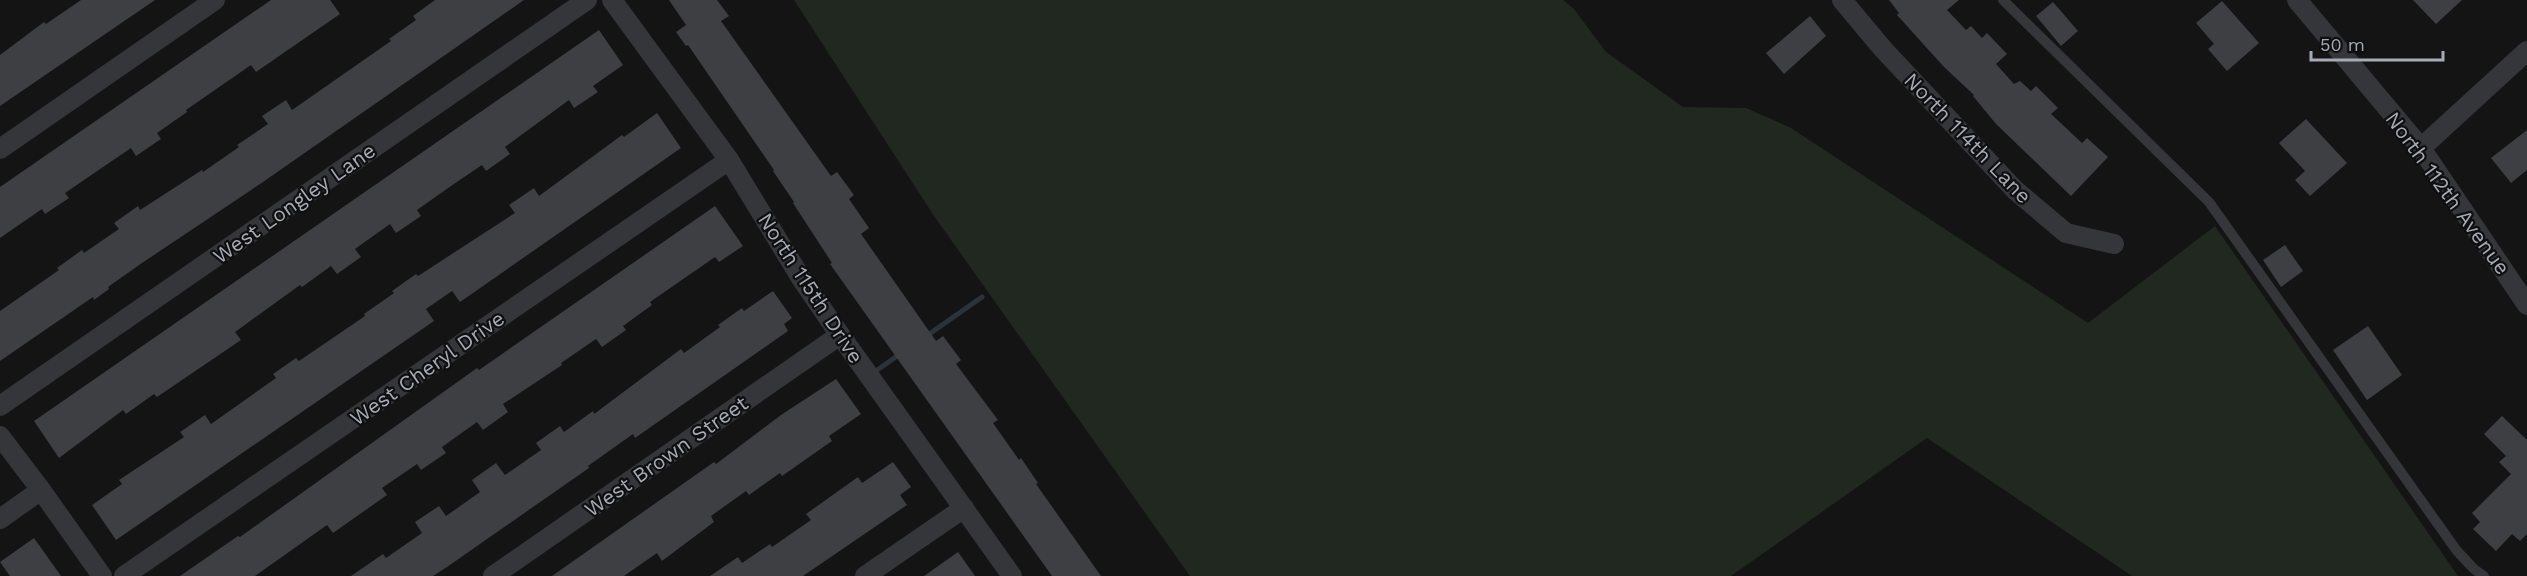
<svg xmlns="http://www.w3.org/2000/svg" width="2527" height="576" font-family="'Work Sans',sans-serif">
<style>
.green{fill:#202820}
.lines{fill:none;stroke-linecap:round;stroke-linejoin:round}
.stream{stroke:#2a3339;stroke-width:5}
.building{fill:#3e3f42}
.service{stroke:#35363a;stroke-width:10}
.minor{stroke:#35363a;stroke-width:20}
.labels{text-anchor:middle;dominant-baseline:central;stroke-width:4.5;stroke-linejoin:round;paint-order:stroke}
.street-label{font-size:21px;fill:#a5abb5;stroke:#0f0f10}
</style>
<rect width="100%" height="100%" fill="#141415"/>
<polygon class="green" points="794,0 1563,0 1574,9 1606,52 1683,107 1746,108 1791,128 2088,323 2215,226 2458,576 2132,576 1927,438 1731,576 1190,576 934,216"/>
<g class="lines">
<g class="stream">
<polyline points="925,337 982,297"/>
<polyline points="873,373 900,354"/>
</g>
</g>
<g class="building">
<polygon points="81,0 155,0 0,106 0,55 44,22 46,24"/>
<polygon points="271,0 330,0 340,14 256,72 251,65 186,110 187,112 157,133 161,139 136,156 131,148 65,193 69,198 45,214 42,209 0,238 0,187"/>
<polygon points="435,0 524,0 263,182 142,263 108,287 109,289 94,300 93,297 0,361 0,311 59,270 57,268 82,250 84,253 119,229 114,223 138,206 140,210 202,170 203,172 239,147 237,145 268,124 262,116 286,100 292,110 391,41 389,39 416,20 413,16"/>
<polygon points="669,0 717,0 729,16 721,21 831,176 837,172 854,195 849,199 869,228 861,234 936,341 943,336 961,360 956,364 998,420 993,423 1019,460 1021,458 1038,483 1036,484 1101,576 1052,576 830,264 832,263 793,203 794,202 773,171 774,170 688,45 686,46 676,32 686,25"/>
<polygon points="1889,0 1959,0 1947,10 1966,30 1971,26 1982,38 1987,33 2007,54 1996,64 2014,84 2020,81 2031,91 2036,86 2058,108 2051,114 2082,143 2087,138 2108,157 2071,196 1996,124 1973,96 1974,95 1944,67 1897,15 1899,13"/>
<polygon points="2413,0 2462,0 2436,24"/>
<polygon points="2222,1 2259,43 2227,71 2208,49 2214,44 2196,23"/>
<polygon points="2053,2 2078,31 2061,46 2036,16"/>
<polygon points="1810,16 1826,36 1784,74 1766,53"/>
<polygon points="599,30 623,65 593,86 598,92 574,108 569,100 505,147 510,154 486,171 482,165 451,186 417,210 421,216 396,233 390,224 355,249 361,257 337,274 331,266 302,287 300,285 235,332 241,340 157,397 154,394 126,414 123,410 59,458 34,421"/>
<polygon points="657,113 681,148 460,302 452,291 426,309 434,321 116,540 92,505 122,484 119,480 184,437 180,432 205,415 211,424 276,378 273,374 296,358 299,361 365,316 364,314 394,293 392,291 416,274 418,276 515,213 509,205 534,188 539,196 622,135 624,137"/>
<polygon points="2306,119 2347,163 2310,196 2295,180 2305,171 2279,143"/>
<polygon points="2527,130 2527,170 2511,183 2491,158"/>
<polygon points="715,206 743,246 719,262 715,257 650,302 652,305 623,326 626,330 602,347 596,339 561,363 562,365 503,404 508,412 483,430 477,422 442,447 446,453 421,470 417,464 382,488 387,495 333,533 327,525 255,576 180,576 238,536 240,537 477,368 479,370"/>
<polygon points="2285,245 2303,271 2281,287 2263,260"/>
<polygon points="773,291 792,318 784,324 788,331 635,438 633,434 588,466 589,468 447,567 433,576 351,576 383,554 386,558 422,533 415,522 439,506 446,516 480,492 472,480 496,463 505,475 541,450 536,443 560,426 564,432 593,411 594,414 681,349 684,353 720,327 718,325 742,308 744,311"/>
<polygon points="2368,326 2402,375 2367,400 2333,350"/>
<polygon points="836,379 861,414 829,436 832,441 782,476 780,473 749,495 746,491 711,516 714,522 662,561 657,553 624,576 552,576 714,462 716,464 781,415"/>
<polygon points="2502,416 2527,440 2527,534 2520,541 2512,534 2496,551 2473,529 2480,522 2472,513 2511,474 2499,462 2506,456 2484,434"/>
<polygon points="893,462 911,487 900,495 907,505 803,576 710,576 738,557 742,563 770,544 772,547 811,520 806,514 858,477 862,483"/>
<polygon points="34,538 61,576 10,576 0,562"/>
<polygon points="958,552 975,576 924,576"/>
</g>
<g class="lines">
<polyline class="service" points="2003,0 2209,202 2457,551 2474,569 2484,576"/>
<g class="minor">
<polyline points="612,0 729,160 801,278 840,335 1012,576"/>
<polyline points="1842,0 1883,49 2015,190 2066,233 2114,244"/>
<polyline points="2297,0 2421,148 2527,305"/>
<polyline points="2421,148 2527,51"/>
<polyline points="0,149 215,0"/>
<polyline points="0,406 587,0"/>
<polyline points="0,436 41,490 102,576"/>
<polyline points="0,519 41,490"/>
<polyline points="124,576 729,160"/>
<polyline points="493,576 840,335"/>
<polyline points="865,576 964,508"/>
</g>
</g>
<g class="labels">
<g class="street-label">
<text transform="translate(1968 138) rotate(46)">North 114th Lane</text>
<text transform="translate(2448 193) rotate(54)">North 112th Avenue</text>
<text transform="translate(294 203) rotate(-35)">West Longley Lane</text>
<text transform="translate(811 288) rotate(57)">North 115th Drive</text>
<text transform="translate(427 368) rotate(-35)">West Cheryl Drive</text>
<text transform="translate(666 456) rotate(-35)">West Brown Street</text>
</g>
</g>
<path d="M2311 51v9h132v-9" fill="none" stroke="#a5abb5" stroke-width="3"/>
<text x="2320" y="51" font-size="18" fill="#a5abb5" stroke="#0f0f10" stroke-width="4.5" paint-order="stroke">50 m</text>
</svg>
